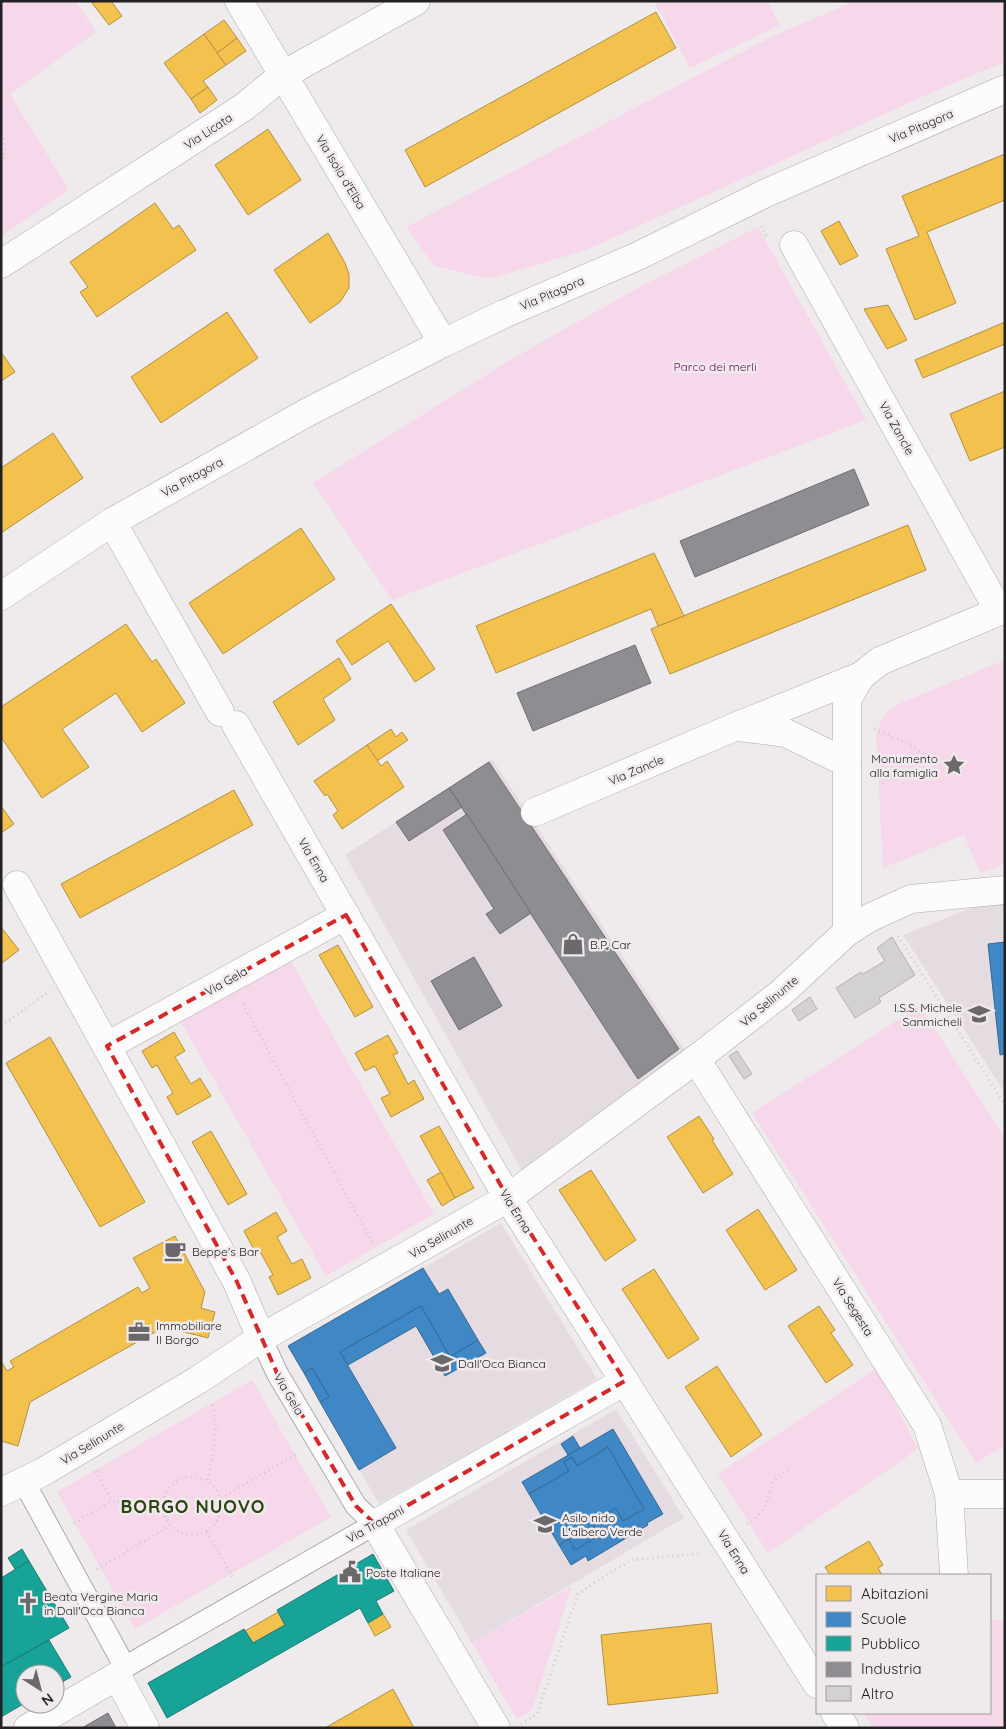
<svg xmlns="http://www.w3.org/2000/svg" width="1006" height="1729" font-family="Quicksand,sans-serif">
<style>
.built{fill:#e5dce2}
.green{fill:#f6d8ea}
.homes{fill:#f2c14e;stroke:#b49141}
.schools{fill:#3f88c5;stroke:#376994}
.public{fill:#17a398;stroke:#1b7c75}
.industry{fill:#8d8d92;stroke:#6d6d71}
.building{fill:#d3d1d2;stroke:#b4b1b3}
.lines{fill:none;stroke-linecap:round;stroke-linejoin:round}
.pedestrian-casing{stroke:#acaaac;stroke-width:23}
.minor-casing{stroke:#acaaac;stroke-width:29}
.path{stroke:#cdcccc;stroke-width:3;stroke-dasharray:1 4;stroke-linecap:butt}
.pedestrian{stroke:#fdfcfc;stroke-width:21}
.minor{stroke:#fdfcfc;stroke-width:28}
.marked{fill:none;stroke:#d62828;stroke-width:4;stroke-dasharray:10 6;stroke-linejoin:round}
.labels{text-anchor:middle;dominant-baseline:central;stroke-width:5;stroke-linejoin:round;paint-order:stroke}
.street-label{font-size:12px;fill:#232123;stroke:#f0eaed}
.park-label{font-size:12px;fill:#700a58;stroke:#f0eaed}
.poi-label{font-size:12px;fill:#232123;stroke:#f0eaed;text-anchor:start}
.district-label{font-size:18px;font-weight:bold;letter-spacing:1px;fill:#2c4412;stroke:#f0eaed}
</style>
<rect width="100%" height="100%" fill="#efebed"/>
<g class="built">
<polygon points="492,759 686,1052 522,1171 345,855"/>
<polygon points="1005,904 1005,1093 903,935 973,907"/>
<polygon points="501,1223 597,1379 379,1504 288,1346"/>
<polygon points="616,1409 684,1518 472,1643 406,1530"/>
</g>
<g class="green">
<polygon points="3,1 76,1 96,32 10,94 69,190 1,236 1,2"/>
<polygon points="654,1 767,1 780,25 690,68"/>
<polygon points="855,1 1005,1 1005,62 955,82 586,250 489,279 434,266 406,227 773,36"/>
<polygon points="758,227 866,420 392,600 313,483 510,360 641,286"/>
<path d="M1005,660v204l-25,9 -16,-38 -81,33 -7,-133c6,-19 10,-24 27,-33z"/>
<polygon points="290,960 434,1214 326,1276 181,1022"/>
<polygon points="920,1006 1005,1138 1005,1445 976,1463 752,1113"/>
<polygon points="877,1368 918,1449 768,1553 718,1474"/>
<polygon points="252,1380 331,1517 135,1629 57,1492"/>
<polygon points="572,1586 532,1710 517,1719 472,1643"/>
<polygon points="990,1620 1005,1621 1005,1728 873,1728 864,1713 990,1713"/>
</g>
<g class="homes">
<polygon points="94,1 111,1 122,16 109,25 92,3"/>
<polygon points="656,12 676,48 425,187 405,150"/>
<polygon points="224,20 237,38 217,53 204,34"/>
<polygon points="204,34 226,65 203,81 208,87 191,99 164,63"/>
<polygon points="237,38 246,51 226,65 217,53"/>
<polygon points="208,87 217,100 200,113 191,99"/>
<polygon points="268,129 301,180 248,215 215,165"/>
<polygon points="1005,154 1005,200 927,232 956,303 915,320 886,249 919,236 902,196"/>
<polygon points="155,203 173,229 179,225 196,250 97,317 80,292 88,287 70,262"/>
<polygon points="839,221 858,256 840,265 821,231"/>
<polygon points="328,233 345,263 349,274 349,288 340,302 310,323 274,270"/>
<polygon points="888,305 907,340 887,349 864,309"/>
<polygon points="227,312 258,358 161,423 131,377"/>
<polygon points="1005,322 1005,344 923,378 915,360"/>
<polygon points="1,352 15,372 1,381"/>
<polygon points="1005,391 1005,447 970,461 950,414"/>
<polygon points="53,433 83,478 1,533 1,468"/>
<polygon points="908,525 926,570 670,674 651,629"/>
<polygon points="301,528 335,579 223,654 189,603"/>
<polygon points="654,553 684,616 658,626 651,609 496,673 476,626"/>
<polygon points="391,604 435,669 415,682 388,641 352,665 336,641"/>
<polygon points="126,624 152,662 156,659 185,703 142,732 116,693 62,729 89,767 42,798 1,737 1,707"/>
<polygon points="339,658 351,679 323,699 335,720 298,745 273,702"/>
<polygon points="391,729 396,737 402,732 408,740 377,761 367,745"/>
<polygon points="367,745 381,766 387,761 404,787 342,829 333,815 338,811 327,794 325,796 314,781"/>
<polygon points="234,790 253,825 80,918 61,884"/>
<polygon points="1,806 14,824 1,833"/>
<polygon points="1,927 19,950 1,964"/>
<polygon points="338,945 373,1007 355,1017 319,955"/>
<polygon points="174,1032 185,1051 175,1057 191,1084 200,1078 211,1096 177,1115 167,1097 173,1093 157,1065 152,1068 142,1051"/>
<polygon points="388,1035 398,1053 393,1055 408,1084 414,1080 424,1099 391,1117 381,1098 390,1094 375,1066 365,1071 355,1053"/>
<polygon points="50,1037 145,1202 100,1227 6,1063"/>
<polygon points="699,1116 714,1139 712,1140 733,1174 703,1193 667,1137"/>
<polygon points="439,1126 474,1188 455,1198 420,1136"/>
<polygon points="211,1131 247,1194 228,1205 192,1142"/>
<polygon points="591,1170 636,1240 605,1261 559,1190"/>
<polygon points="441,1172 455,1198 442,1206 427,1180"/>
<polygon points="758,1209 797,1270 765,1290 726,1230"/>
<polygon points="276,1212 287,1231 277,1237 292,1264 302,1259 311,1278 278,1295 269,1277 273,1275 258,1248 254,1250 244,1231"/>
<polygon points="175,1236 205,1292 201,1308 215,1312 208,1338 164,1327 30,1402 18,1446 1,1441 1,1361 7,1371 14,1367 10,1361 138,1287 142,1293 150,1288 133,1258"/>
<polygon points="654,1269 699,1339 668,1359 622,1289"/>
<polygon points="819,1306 835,1330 831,1333 853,1365 826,1383 788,1326"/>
<polygon points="717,1366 762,1435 731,1457 685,1387"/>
<polygon points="869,1541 883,1565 878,1568 882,1575 830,1575 825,1567"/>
<polygon points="278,1612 285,1625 253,1643 245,1631"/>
<polygon points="383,1614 391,1627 375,1636 368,1623"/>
<polygon points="711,1623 718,1693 608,1705 601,1635"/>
<polygon points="393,1689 414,1728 325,1728"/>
</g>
<g class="schools">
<polygon points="1005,942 1005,1054 1000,1055 988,944"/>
<polygon points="423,1268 439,1294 448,1289 478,1340 450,1357 421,1306 340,1352 396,1448 359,1470 320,1402 329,1397 312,1368 304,1373 288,1346"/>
<polygon points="421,1306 450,1357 478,1340 486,1353 445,1376 416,1326 348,1365 340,1352"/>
<polygon points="312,1368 329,1397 320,1402 304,1373"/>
<polygon points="613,1429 663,1514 647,1523 648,1525 588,1561 586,1556 571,1565 559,1545 569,1539 575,1550 600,1535 591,1522 616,1508 623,1521 644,1509 608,1447 577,1466 572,1457 564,1462 569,1471 529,1494 522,1482"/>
<polygon points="573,1436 580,1448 568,1455 561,1444"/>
<polygon points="608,1447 644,1509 623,1521 616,1508 591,1522 600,1535 575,1550 569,1539 559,1545 529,1494 569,1471 564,1462 572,1457 577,1466"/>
</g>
<g class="public">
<polygon points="22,1549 29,1561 15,1569 8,1558"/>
<polygon points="373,1554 394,1591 376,1601 383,1614 368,1623 360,1608 167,1718 148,1683 244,1629 253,1643 285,1625 277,1610"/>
<polygon points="29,1561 69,1628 1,1667 1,1578"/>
<polygon points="49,1640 71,1677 55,1686 55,1674 25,1674 25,1703 1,1717 1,1667"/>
</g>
<g class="industry">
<polygon points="854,469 869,505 695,577 680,541"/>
<polygon points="635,645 651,683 533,731 517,693"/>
<polygon points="489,762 679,1049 638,1079 449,788"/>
<polygon points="449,788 462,807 409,841 396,822"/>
<polygon points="467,814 531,913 500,934 486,914 494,909 443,830"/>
<polygon points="474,957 502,1006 459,1030 431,981"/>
<polygon points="108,1713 116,1728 82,1728"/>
</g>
<g class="building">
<polygon points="892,937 915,975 879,998 881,1002 855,1018 836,988 861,972 863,974 885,961 877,948"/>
<polygon points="810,997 817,1009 799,1021 792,1010"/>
<polygon points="737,1051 752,1074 744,1079 729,1056"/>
</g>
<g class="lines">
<g class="pedestrian-casing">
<g id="pedestrian">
<polyline points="24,1482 125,1667"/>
<polyline points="117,1676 125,1667 375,1524 356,1506 277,1373 261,1338"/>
</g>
</g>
<g class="minor-casing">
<g id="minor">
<polyline points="239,1 443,343"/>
<polyline points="794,245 999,611"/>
<polyline points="1,264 244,107 283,75 416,1"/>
<polyline points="112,522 220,712"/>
<polyline points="1,596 112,522 308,412 443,343 504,314 638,256 766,193 1005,89"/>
<polyline points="236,725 508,1198 817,1684"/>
<polyline points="738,727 786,733 847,763"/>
<polyline points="535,812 737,726 861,676 880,661 1005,609"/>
<polyline points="17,885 237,1282 261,1338"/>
<polyline points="847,932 871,917 911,899 1005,890"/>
<polyline points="107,1046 346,915"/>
<polyline points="696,1059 927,1425 949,1494 954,1575"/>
<polyline points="1,1492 41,1473 198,1380 261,1338 508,1198 696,1059 780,994 847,932 847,700 861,676"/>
<polyline points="949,1494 1005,1494"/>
<polyline points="835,1713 845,1728"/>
<polyline points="28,1728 117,1676 145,1728"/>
<polyline points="496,1728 375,1524 625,1381"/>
</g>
</g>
<g class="path">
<path d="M1,134c5,10 6,20 0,29"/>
<polyline points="761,226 767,238"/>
<polyline points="874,729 904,742 924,753"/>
<polyline points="898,936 1005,1105"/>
<polyline points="243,1004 373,1244"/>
<polyline points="1,1026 47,993"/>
<polyline points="96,1471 112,1501 162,1508"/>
<circle cx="192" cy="1506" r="29"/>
<path d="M208,1480c3,-21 13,-59 3,-77"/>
<polyline points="221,1498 298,1453"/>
<polyline points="74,1523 112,1501"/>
<path d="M747,1524c18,-10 21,-25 26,-43l18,-14"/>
<polyline points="207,1532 233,1578"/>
<polyline points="97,1569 170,1526"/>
<polyline points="521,1724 537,1714 578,1594 603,1577 632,1560 697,1554 701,1551"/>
</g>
<use href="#pedestrian" class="pedestrian"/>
<use href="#minor" class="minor"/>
</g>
<path class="marked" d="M346,915l162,283 117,183 -250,143 -19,-18 -79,-133 -40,-91 -130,-236z"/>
<defs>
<g id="sight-bare" transform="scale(1.725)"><path d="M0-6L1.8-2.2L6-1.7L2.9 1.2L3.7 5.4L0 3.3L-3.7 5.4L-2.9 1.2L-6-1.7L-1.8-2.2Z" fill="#6a686a" stroke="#f0eaed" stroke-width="2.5" paint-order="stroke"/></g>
<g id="shop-bare" transform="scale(1.725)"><path d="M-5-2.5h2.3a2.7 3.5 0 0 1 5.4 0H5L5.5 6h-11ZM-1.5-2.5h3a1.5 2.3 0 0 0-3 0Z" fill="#6a686a" stroke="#f0eaed" stroke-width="2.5" paint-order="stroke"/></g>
<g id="school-bare" transform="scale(1.725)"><path d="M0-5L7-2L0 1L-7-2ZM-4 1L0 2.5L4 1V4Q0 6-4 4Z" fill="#6a686a" stroke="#f0eaed" stroke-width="2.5" paint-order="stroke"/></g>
<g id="cafe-bare" transform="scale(1.725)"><path d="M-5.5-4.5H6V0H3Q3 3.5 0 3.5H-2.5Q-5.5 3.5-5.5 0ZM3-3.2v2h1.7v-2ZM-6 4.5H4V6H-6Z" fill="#6a686a" stroke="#f0eaed" stroke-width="2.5" paint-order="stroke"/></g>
<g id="office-bare" transform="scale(1.725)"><path d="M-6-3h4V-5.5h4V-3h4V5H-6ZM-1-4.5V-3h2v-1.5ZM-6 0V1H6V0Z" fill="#6a686a" stroke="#f0eaed" stroke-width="2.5" paint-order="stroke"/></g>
<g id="civic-bare" transform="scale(1.725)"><path d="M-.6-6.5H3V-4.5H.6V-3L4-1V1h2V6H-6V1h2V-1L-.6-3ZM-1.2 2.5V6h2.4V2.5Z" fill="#6a686a" stroke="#f0eaed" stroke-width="2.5" paint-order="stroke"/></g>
<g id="church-bare" transform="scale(1.725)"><path d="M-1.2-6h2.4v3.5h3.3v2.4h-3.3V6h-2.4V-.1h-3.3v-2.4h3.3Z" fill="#6a686a" stroke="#f0eaed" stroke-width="2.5" paint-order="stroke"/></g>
</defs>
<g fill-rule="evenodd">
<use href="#sight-bare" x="954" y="765"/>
<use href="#shop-bare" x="573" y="944"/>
<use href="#school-bare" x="979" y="1014"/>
<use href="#cafe-bare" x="175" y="1251"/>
<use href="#office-bare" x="139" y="1332"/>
<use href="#school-bare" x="442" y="1363"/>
<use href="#school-bare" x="545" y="1524"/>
<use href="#civic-bare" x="350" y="1572"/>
<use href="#church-bare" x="28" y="1603"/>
</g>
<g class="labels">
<g class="street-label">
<text transform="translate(921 126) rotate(-23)">Via Pitagora</text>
<text transform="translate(208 131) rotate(-33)">Via Licata</text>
<text transform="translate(341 172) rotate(59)">Via Isola d'Elba</text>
<text transform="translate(552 293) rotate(-23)">Via Pitagora</text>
<text transform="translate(897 428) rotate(61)">Via Zancle</text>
<text transform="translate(192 477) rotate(-29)">Via Pitagora</text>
<text transform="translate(636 770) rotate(-23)">Via Zancle</text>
<text transform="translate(314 860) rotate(60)">Via Enna</text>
<text transform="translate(226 981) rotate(-29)">Via Gela</text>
<text transform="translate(769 1001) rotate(-40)">Via Selinunte</text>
<text transform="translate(516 1211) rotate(58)">Via Enna</text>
<text transform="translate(441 1237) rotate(-30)">Via Selinunte</text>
<text transform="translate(853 1307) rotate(58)">Via Segesta</text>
<text transform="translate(289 1394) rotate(59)">Via Gela</text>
<text transform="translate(92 1443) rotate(-31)">Via Selinunte</text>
<text transform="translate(375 1524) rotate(-29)">Via Trapani</text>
<text transform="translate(734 1552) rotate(58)">Via Enna</text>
</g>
<g class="park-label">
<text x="715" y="366">Parco dei merli</text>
</g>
<g class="poi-label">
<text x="938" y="758" text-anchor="end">Monumento<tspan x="938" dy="14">alla famiglia</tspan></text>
<text x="590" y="944">B.P. Car</text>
<text x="962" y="1007" text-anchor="end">I.S.S. Michele<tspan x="962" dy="14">Sanmicheli</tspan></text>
<text x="192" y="1251">Beppe's Bar</text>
<text x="156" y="1325">Immobiliare<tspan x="156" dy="14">Il Borgo</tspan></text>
<text x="458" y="1363">Dall'Oca Bianca</text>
<text x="562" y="1517">Asilo nido<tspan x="562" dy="14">L'albero Verde</tspan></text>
<text x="366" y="1572">Poste Italiane</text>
<text x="44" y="1596">Beata Vergine Maria<tspan x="44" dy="14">in Dall'Oca Bianca</tspan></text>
</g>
<g class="district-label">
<text x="193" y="1506">BORGO NUOVO</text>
</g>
</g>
<rect width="1006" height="1729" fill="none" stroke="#232123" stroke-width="5"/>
<rect x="816" y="1574" width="175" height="140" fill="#f0eaed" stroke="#9e9a9c"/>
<rect x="826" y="1586" width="25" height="15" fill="#f2c14e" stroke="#9e9a9c"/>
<text x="861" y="1599" font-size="15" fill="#232123">Abitazioni</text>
<rect x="826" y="1612" width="25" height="15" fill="#3f88c5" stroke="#9e9a9c"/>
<text x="861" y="1624" font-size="15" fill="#232123">Scuole</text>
<rect x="826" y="1636" width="25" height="15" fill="#17a398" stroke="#9e9a9c"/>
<text x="861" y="1649" font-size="15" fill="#232123">Pubblico</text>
<rect x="826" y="1662" width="25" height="15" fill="#8d8d92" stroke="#9e9a9c"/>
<text x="861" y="1674" font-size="15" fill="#232123">Industria</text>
<rect x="826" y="1686" width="25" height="15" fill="#d3d1d2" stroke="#9e9a9c"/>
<text x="861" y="1699" font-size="15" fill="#232123">Altro</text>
<g transform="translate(40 1689) rotate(144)"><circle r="24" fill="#f0eaed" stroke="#9e9a9c"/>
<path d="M0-4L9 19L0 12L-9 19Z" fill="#6a686a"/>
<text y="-8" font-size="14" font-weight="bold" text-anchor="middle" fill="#232123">N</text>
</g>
</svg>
